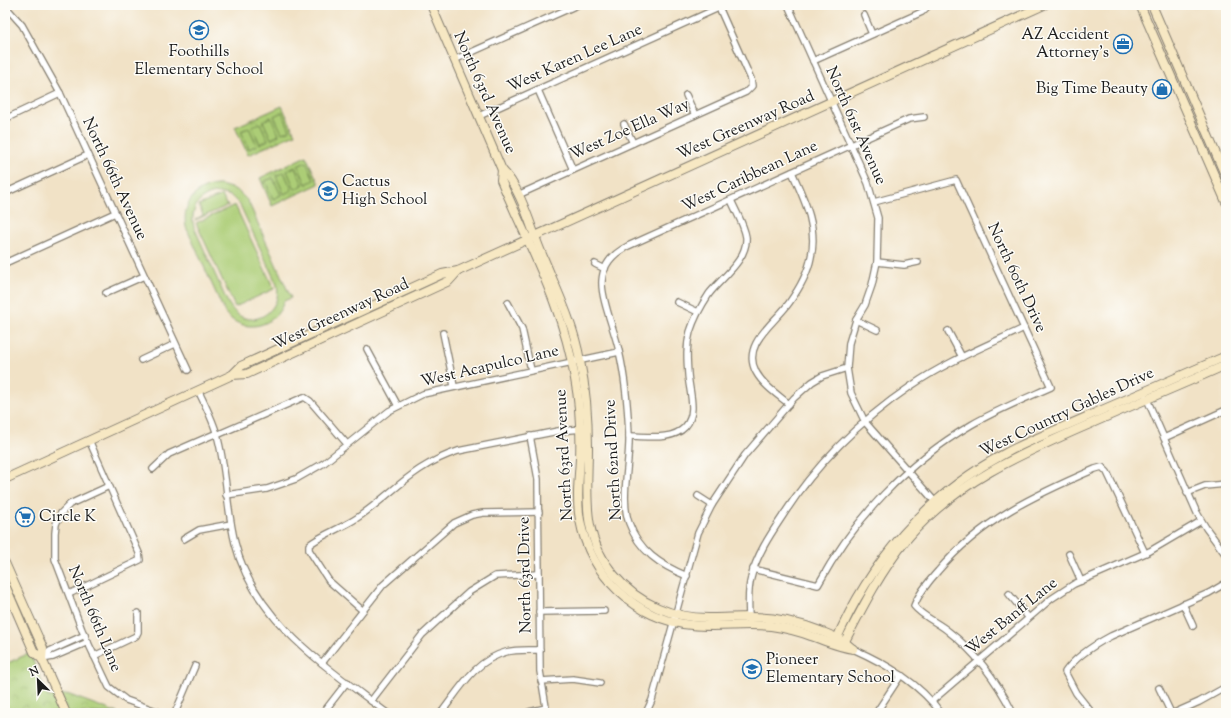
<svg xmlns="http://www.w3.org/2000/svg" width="1231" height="718" font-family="'Sorts Mill Goudy',serif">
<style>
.park{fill:url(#park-crowns);stroke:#647449}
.garden{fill:#accd76;stroke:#647449;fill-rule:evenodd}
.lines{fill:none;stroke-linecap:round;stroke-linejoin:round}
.street-casing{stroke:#867f71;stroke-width:8}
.secondary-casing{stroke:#867f71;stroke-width:10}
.street{stroke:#fff;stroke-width:5.5}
.secondary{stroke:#f7e8c3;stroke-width:8}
.labels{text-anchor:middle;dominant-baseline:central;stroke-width:3;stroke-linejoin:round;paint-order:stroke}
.poi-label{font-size:16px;fill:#1c1c1c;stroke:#fdfcf7;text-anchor:start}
.street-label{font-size:16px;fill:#1c1c1c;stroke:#fdfcf7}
</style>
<defs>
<pattern id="park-crowns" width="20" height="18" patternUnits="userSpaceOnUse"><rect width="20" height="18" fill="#accd76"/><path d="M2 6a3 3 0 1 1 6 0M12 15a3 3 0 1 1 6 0" fill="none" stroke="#93af66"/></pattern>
</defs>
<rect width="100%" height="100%" fill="#fdfcf7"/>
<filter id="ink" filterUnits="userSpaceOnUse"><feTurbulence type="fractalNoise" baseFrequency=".025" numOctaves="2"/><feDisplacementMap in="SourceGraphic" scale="8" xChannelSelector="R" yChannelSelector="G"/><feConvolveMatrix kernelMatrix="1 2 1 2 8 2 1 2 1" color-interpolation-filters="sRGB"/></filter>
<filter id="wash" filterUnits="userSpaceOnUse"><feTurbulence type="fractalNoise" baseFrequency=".012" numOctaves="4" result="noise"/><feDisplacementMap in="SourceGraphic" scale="16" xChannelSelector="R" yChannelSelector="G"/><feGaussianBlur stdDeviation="0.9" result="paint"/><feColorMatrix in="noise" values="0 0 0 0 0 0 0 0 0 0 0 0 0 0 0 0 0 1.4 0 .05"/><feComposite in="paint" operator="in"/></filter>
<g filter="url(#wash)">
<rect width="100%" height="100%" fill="#f1e2c6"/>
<g class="park">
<polygon points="282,106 295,134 248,155 235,127"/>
<polygon points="306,156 319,184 272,206 260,178"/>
<polygon points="30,653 48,697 67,694 118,713 5,713 5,664"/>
</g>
<g class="garden">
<polygon points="282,112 290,130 282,133 274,116"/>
<polygon points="271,117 279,135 271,139 263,121"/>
<polygon points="260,123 268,140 260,144 252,126"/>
<polygon points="249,128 257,145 249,149 241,131"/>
<polygon points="306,162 314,180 306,184 298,166"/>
<polygon points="295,167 303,185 295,189 287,171"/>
<polygon points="284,172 292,190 284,194 276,176"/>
<polygon points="273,178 281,195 273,199 265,181"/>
<path d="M221,185l16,5 11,11 43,97 -7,3c-8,27 -41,34 -59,12l-39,-86c-5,-23 11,-43 35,-42zM219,193l12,3 9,9 37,80c6,25 -25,47 -44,25 -6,-7 -10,-18 -14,-27 -8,-19 -17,-37 -25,-56 -5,-18 7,-34 25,-34z"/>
<polygon points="222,195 226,205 229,205 195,220 203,215 199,205"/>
<polygon points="235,205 274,289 235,307 196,223"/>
</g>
</g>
<g filter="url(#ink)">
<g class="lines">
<g class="street-casing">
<g id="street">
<polyline points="788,5 868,183 878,218 877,262 872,285 865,305 856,320 849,343 847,368 851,393 865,422 937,504"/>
<polyline points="5,6 22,25 60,93 188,370"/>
<polyline points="864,15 872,34"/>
<polyline points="454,60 577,5"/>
<polyline points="813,61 922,12 929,5"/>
<polyline points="538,90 573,170"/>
<polyline points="686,95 695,115"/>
<polyline points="479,116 725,5"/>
<polyline points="5,119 60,93"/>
<polyline points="624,124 633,143"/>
<polyline points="5,193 88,155"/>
<polyline points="518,195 746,92 752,86 751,79 718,5"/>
<polyline points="877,262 904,265 918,262"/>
<polyline points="5,263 115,213"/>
<polyline points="595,264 605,269"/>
<polyline points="106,293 144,276"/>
<polyline points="677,302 698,312"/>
<polyline points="508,303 522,329 531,370"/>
<polyline points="856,320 877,330"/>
<polyline points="948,331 962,357"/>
<polyline points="443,333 454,386"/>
<polyline points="367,349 398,406"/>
<polyline points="141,360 175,344"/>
<path d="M198,390c7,15 15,30 19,45 10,35 9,72 18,108 19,78 92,124 152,170"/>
<polyline points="1146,397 1197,513 1206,528 1226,555"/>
<path d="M789,404c-11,-9 -26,-19 -33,-32 -15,-28 19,-49 33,-69 10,-14 19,-29 22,-46 7,-31 -7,-58 -19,-85"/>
<polyline points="217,435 304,397 310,401 347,444"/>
<polyline points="530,436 538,479 540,671 547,713"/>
<path d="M629,436c17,0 43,5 56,-9 13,-14 4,-36 3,-53 -1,-14 -2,-28 2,-42 4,-13 11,-26 19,-38 12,-16 39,-34 37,-57 -2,-13 -10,-25 -15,-37"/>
<polyline points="1164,438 1226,410"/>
<polyline points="153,469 169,454 217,433"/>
<polyline points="109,486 70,504 61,513 56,524 55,533 55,559 82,630 109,687 126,700 162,713"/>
<polyline points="1187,493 1205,486 1226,484"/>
<polyline points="226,495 267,489 296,479 324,463 389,411 423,394 619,352"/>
<polyline points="698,496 712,505"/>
<polyline points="184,539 199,530 231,524"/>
<polyline points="1069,554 1081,581"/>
<path d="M753,569l65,16c36,-66 88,-122 153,-160 26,-15 53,-26 80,-38l-95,-207 -82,22"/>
<path d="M687,576c-27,-11 -48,-25 -58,-53 -9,-24 1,-61 0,-87 -1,-27 -4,-59 -10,-85 -4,-20 -18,-51 -17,-70 1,-17 12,-28 26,-35l281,-127 15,-2"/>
<polyline points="69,594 140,560 139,553 89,440"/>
<polyline points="1009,594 1028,617"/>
<polyline points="1183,604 1193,626"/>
<path d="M362,610l-33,-29 -20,-31v-5c12,-10 33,-17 48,-27 37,-25 55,-52 101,-67l100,-20 25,-2"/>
<polyline points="539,612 604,611"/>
<path d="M749,621c0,-15 -2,-29 2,-43 5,-22 19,-43 31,-61 33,-52 79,-97 129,-131 35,-24 75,-40 113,-58"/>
<path d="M853,649c34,15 66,34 88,64"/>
<polyline points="94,656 136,636 138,632 138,613"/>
<polyline points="42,659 50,651 85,635"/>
<polyline points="42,659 53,657 88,642"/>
<polyline points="322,663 383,585 454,523 472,515 483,513 539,512"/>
<polyline points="541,681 573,679 600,683"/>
<polyline points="1159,688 1171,713"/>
<polyline points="371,701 422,635 469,592 495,576 539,574"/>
<polyline points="932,701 1051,599 1074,584 1150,551 1201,521"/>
<polyline points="529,712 546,708"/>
<polyline points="175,713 195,666"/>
<polyline points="323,713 347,682"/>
<path d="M441,713c18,-23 34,-53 65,-61 11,-3 23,-2 34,-2"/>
<polyline points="646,713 652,700 698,533 712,505 745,455 794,398 812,382 822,376 847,368"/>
<polyline points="876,713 901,675"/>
<path d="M1013,713c-16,-32 -36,-60 -65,-82 -11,-9 -25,-14 -34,-25 5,-13 15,-25 24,-35 44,-52 97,-76 157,-102l7,-2 5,5 38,81"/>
<path d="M1092,713l-16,-20 -11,-21c11,-16 29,-27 46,-36l98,-43 17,-10"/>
<polyline points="1174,713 1199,702 1226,687"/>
</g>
</g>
<g class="secondary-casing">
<g id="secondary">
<path d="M431,5l71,165c18,17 28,54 37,77 15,38 34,73 41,114 6,28 8,57 8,86 0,48 -8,87 26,128 24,29 60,44 98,43 12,0 25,-1 38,-1 24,0 48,5 70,14 13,5 24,9 33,18"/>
<polyline points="1140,5 1226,202"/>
<polyline points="1152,5 1226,177"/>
<path d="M502,170l-1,10c28,66 63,128 74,199 5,26 6,52 5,79 -1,20 -4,41 0,62 10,55 56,100 112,105 26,3 53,-2 79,1 14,2 27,5 40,10 15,5 27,11 42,13"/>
<polyline points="232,375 247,374 449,281 458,271"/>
<polyline points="5,479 232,375 241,366 442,274 458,271 1044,5"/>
<polyline points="5,563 43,648 42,659"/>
<polyline points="5,585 34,652 42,659 66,713"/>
<path d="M835,643c34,-80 92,-148 169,-189 29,-16 61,-27 91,-41 44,-19 87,-38 131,-57"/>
<path d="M843,645c19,-37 37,-73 64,-106 48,-57 116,-86 183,-115 45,-20 91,-39 136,-59"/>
</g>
</g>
<use href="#street" class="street"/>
<use href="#secondary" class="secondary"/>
</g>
</g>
<defs>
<g id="school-ring" transform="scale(1)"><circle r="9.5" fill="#fdfcf7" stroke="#1f6fb2" stroke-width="1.5"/><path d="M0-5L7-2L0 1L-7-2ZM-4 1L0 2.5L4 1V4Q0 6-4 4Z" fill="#1f6fb2"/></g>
<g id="office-ring" transform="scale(1)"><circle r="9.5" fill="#fdfcf7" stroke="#1f6fb2" stroke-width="1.5"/><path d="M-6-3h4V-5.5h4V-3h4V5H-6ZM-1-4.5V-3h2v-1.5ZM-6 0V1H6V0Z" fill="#1f6fb2"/></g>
<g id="shop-ring" transform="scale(1)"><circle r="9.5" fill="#fdfcf7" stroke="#1f6fb2" stroke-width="1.5"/><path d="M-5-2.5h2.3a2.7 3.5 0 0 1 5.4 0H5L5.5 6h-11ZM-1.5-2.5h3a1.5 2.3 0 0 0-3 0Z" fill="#1f6fb2"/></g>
<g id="supermarket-ring" transform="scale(1)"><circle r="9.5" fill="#fdfcf7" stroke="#1f6fb2" stroke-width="1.5"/><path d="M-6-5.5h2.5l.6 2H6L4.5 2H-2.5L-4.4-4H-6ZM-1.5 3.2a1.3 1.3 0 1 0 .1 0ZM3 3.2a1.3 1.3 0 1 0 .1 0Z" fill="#1f6fb2"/></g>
</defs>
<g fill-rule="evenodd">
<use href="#school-ring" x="199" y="30"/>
<use href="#office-ring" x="1123" y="44"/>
<use href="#shop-ring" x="1162" y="89"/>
<use href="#school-ring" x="328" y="191"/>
<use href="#supermarket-ring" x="25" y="517"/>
<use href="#school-ring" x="752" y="669"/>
</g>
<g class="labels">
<g class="poi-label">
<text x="1109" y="35" text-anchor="end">AZ Accident<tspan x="1109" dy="18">Attorney's</tspan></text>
<text x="199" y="52" text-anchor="middle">Foothills<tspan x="199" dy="18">Elementary School</tspan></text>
<text x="1148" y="89" text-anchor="end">Big Time Beauty</text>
<text x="342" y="182">Cactus<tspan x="342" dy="18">High School</tspan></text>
<text x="39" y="517">Circle K</text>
<text x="766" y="660">Pioneer<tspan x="766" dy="18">Elementary School</tspan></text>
</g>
<g class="street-label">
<text transform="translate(575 59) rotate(-24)">West Karen Lee Lane</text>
<text transform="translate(484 93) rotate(66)">North 63rd Avenue</text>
<text transform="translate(746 126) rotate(-24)">West Greenway Road</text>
<text transform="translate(855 126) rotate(66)">North 61st Avenue</text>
<text transform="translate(630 130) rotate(-24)">West Zoe Ella Way</text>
<text transform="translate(750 177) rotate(-25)">West Caribbean Lane</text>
<text transform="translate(114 179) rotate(65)">North 66th Avenue</text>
<text transform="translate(1016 278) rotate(65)">North 60th Drive</text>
<text transform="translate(341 315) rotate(-25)">West Greenway Road</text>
<text transform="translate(490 367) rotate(-13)">West Acapulco Lane</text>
<text transform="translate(1067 413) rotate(-25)">West Country Gables Drive</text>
<text transform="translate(565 455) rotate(-93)">North 63rd Avenue</text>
<text transform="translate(614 460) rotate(-93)">North 62nd Drive</text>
<text transform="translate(526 575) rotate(-91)">North 63rd Drive</text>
<text transform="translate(1012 617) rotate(-39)">West Banff Lane</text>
<text transform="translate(94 619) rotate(67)">North 66th Lane</text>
</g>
</g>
<rect width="1231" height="718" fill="none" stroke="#fdfcf7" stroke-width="20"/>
<g transform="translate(38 680) rotate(336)" stroke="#fdfcf7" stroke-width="3" paint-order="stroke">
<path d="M0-3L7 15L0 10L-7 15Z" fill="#1c1c1c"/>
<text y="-6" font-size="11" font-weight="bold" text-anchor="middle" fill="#1c1c1c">N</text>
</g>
</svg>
